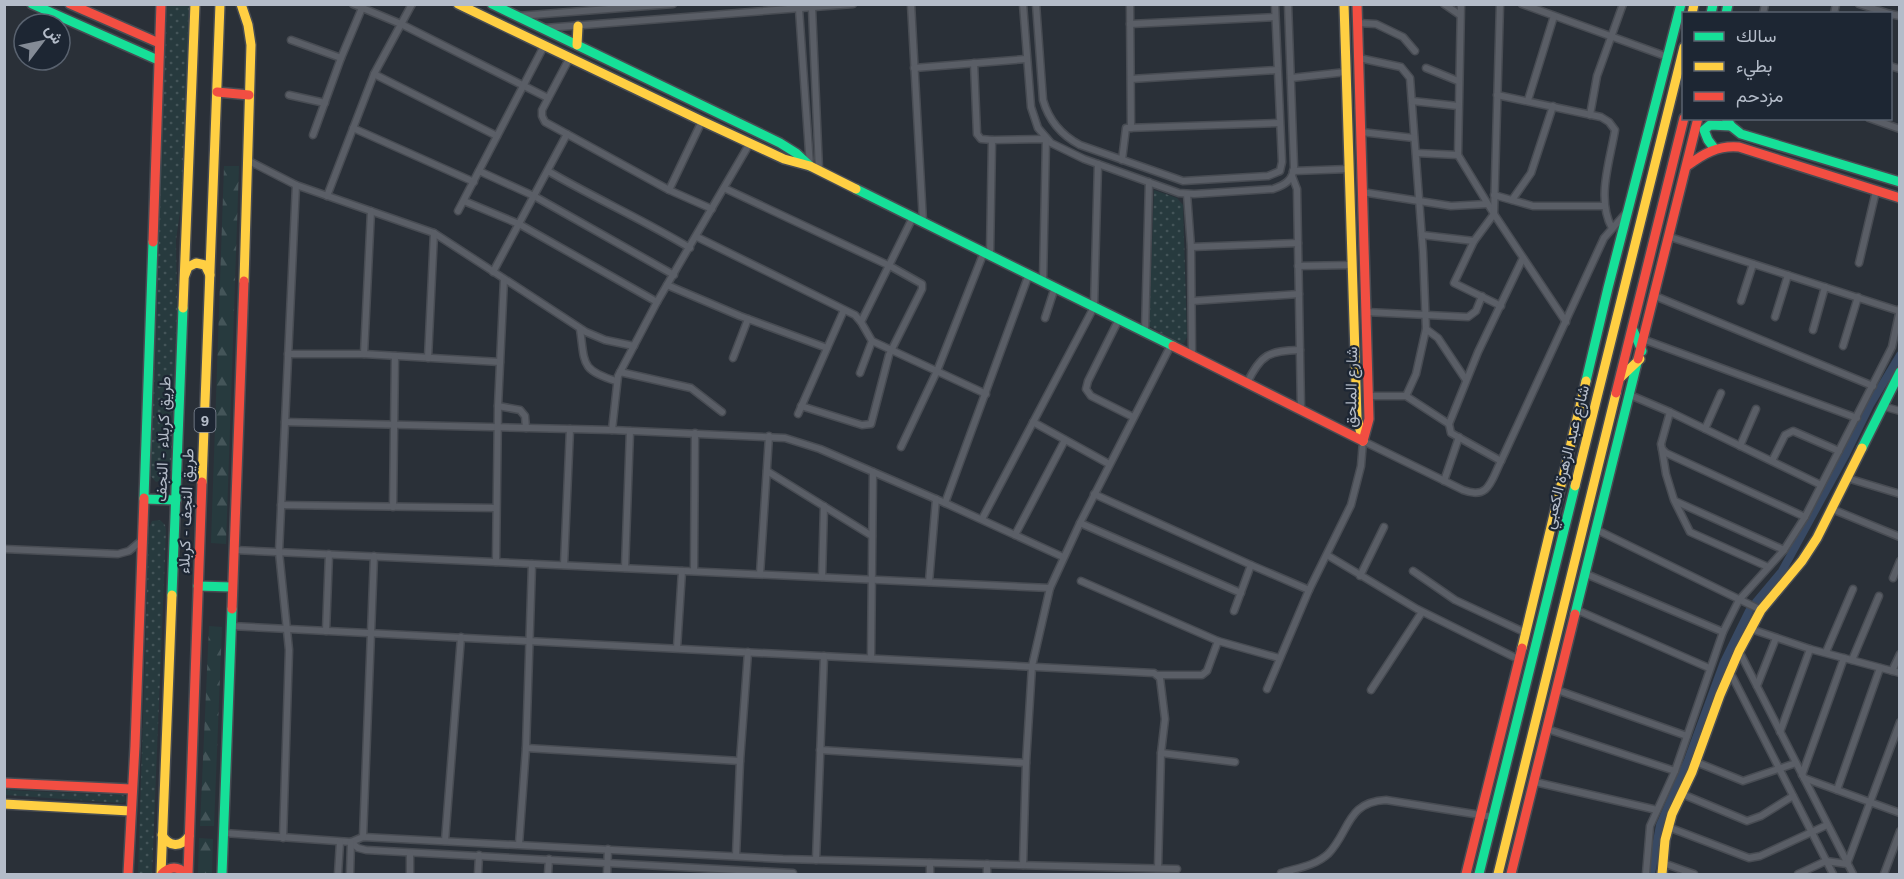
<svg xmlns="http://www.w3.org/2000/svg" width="1904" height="879" font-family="Arial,Vazirmatn,sans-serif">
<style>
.grass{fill:url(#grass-dots)}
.forest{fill:url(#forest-firs)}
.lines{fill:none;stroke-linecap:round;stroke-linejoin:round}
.canal{stroke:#384963;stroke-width:8}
.street-casing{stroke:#484c53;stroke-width:9}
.fast-casing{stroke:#484c53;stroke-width:12}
.slow-casing{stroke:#484c53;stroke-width:12}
.jam-casing{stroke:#484c53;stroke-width:12}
.street{stroke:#5a5e66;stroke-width:6}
.fast{stroke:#16e098;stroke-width:9}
.slow{stroke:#ffcf43;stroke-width:9}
.jam{stroke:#f24e42;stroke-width:9}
.labels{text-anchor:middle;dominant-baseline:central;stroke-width:4.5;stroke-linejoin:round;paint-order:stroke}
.shield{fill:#1d2633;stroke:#878f9c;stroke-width:1.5}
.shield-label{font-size:15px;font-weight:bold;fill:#b4bcc9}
.street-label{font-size:16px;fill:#b4bcc9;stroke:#1d2633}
</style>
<defs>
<pattern id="grass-dots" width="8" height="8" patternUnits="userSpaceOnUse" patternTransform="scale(1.5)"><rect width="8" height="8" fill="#273a3e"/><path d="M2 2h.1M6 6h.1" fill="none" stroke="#445559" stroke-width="1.8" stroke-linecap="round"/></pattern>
<pattern id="forest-firs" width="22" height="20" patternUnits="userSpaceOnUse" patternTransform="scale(1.5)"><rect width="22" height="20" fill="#273a3e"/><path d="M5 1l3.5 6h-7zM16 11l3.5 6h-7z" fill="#445559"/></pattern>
</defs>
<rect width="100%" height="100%" fill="#2a3038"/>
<g class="grass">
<polygon points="167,5 189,5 183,190 176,240 177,310 171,469 167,478 156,482 148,473"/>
<polygon points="1154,190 1177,198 1183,205 1187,337 1184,343 1180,344 1149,326"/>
<polygon points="160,520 165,525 166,530 152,874 138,874 149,528 152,521"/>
<polygon points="5,790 122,795 125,796 126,801 122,803 5,795"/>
</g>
<g class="forest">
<polygon points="224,166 239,166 226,544 211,543"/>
<polygon points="209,626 222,627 214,826 200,826"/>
<polygon points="199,838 213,839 212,874 198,874"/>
</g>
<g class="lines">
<g class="canal">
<polyline points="1756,602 1782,571 1846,454 1870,405 1900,355"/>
<polyline points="1651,874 1660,825 1688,760 1724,662 1749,611"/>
</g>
<g class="street-casing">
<g id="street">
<polyline points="353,4 401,24 548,98"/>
<polyline points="911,4 923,222"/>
<path d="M1023,4l8,103 7,21 13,15 33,16 95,34 15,1 79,-5c12,-4 20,-9 21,-22l-6,-163"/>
<path d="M1036,4l7,96c6,21 18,35 37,45l103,36 85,-5 12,-5 2,-9 -7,-158"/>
<polyline points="1130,4 1131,128"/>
<polyline points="1444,4 1460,15"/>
<polyline points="1461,4 1458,155 1494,214 1566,322"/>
<polyline points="1500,4 1494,214 1474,241 1454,283 1501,306"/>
<polyline points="1522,4 1668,57"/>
<polyline points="1859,4 1890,14"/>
<polyline points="812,8 819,170"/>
<polyline points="799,9 810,166"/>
<polyline points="1763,14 1765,4"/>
<polyline points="1834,14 1836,4"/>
<polyline points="1890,14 1900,16"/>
<polyline points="518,16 673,4"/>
<polyline points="1358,23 1376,24 1403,37 1415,51"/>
<polyline points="1130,24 1275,17"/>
<polyline points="545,28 853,4"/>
<polyline points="291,40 341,58"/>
<polyline points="1359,58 1401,67 1410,78 1423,252 1426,329 1416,374 1406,396"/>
<polyline points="569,59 542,110 542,116 545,122 669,190 712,209"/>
<polyline points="974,63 977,134 981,139 992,140 1046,139 1043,281"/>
<polyline points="1890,66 1900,69"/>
<polyline points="914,68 1026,59"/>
<polyline points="1426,68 1458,81"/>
<polyline points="374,74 497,136"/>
<polyline points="1291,78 1346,72"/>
<polyline points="1131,79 1277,70"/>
<polyline points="289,95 325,103"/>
<path d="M1497,95l104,22 8,5 6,8c-5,31 -19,69 -3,98"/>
<polyline points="1528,100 1554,16"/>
<polyline points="1412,101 1458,106"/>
<polyline points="1590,115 1597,76 1623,4"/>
<polyline points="1869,118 1900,129"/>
<polyline points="353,128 474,182"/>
<polyline points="1361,132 1414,138"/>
<polyline points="313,135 341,58 362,8"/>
<polyline points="1416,153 1458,155"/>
<polyline points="1122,160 1126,128 1279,123"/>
<polyline points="249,161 296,185 434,233 586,332 605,340 634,346"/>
<polyline points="479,171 534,196 674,275"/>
<path d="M548,171c46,27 96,49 142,77"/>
<polyline points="1293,171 1349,169"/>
<polyline points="1292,176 1297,189 1301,410"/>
<polyline points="724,188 890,266 922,284 922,289 889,355 871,424 862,425 801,406"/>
<polyline points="669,190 702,121"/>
<polyline points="1362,192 1451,206 1487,204"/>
<polyline points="1187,194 1191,247 1192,356"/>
<polyline points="1494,195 1533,206 1604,206"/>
<polyline points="327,196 374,74 412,4"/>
<polyline points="1512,200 1531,173 1553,106"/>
<polyline points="464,201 519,224 657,302"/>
<polyline points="458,211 544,46"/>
<polyline points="1422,235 1474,241"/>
<polyline points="697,237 855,315 861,322 872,341 860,373"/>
<polyline points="1670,237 1899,311"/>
<polyline points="1191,247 1298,243"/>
<polyline points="990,255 992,140"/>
<polyline points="1859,263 1876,191"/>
<polyline points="1298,266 1352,265"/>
<polyline points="493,272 567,134"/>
<polyline points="667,285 740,316 827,348"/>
<polyline points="1655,296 1873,386"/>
<polyline points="1192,301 1299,294"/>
<polyline points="1741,301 1753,264"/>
<polyline points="1366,312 1468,317 1476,311 1482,296"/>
<polyline points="1775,317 1788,275"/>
<polyline points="1045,318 1055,287"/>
<polyline points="1119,319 1088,381 1086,389 1091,396 1133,417"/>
<polyline points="861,322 913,217"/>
<path d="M580,329c5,34 0,41 36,52"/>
<polyline points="1426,329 1438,338 1466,380"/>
<polyline points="1813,330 1825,287"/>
<polyline points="1145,332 1149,182"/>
<polyline points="1645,340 1857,418"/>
<polyline points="872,341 986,394"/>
<polyline points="1843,346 1858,297"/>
<polyline points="288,354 364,354 500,362"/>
<polyline points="364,354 371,211"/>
<polyline points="428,358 434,233"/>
<polyline points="733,358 748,319"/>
<polyline points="620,372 691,388 722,412"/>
<path d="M1247,383c14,-29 22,-32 53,-33"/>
<polyline points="1630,395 1670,412 1821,485"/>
<polyline points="1368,396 1406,396 1449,424"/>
<polyline points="498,406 520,410 525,416 526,428"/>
<polyline points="1882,406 1900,411"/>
<polyline points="1670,412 1661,444 1662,449 1666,453 1805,517"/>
<polyline points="798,414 844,310"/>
<polyline points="285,422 612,430 785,438 820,449 945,503 1063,557"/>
<polyline points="1033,422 1109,464"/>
<polyline points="1705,429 1721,393"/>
<polyline points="612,430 618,376 657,302 750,143"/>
<polyline points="1740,446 1756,409"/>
<polyline points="901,447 937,371 984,252"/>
<polyline points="1662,449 1666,474 1674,500 1690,532 1768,567"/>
<polyline points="1501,461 1451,433 1449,424 1478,352 1523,258"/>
<polyline points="1772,461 1785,435 1793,431 1839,451"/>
<polyline points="767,471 872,536"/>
<polyline points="1847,478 1900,494"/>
<polyline points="1444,481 1459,437"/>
<polyline points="1094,494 1251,565 1309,590"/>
<polyline points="1675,501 1784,550"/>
<polyline points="945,503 1029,274"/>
<polyline points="281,505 496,508"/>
<polyline points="393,507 395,356"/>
<polyline points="1832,509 1900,537"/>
<polyline points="982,519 1094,307 1098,164"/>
<polyline points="1080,523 1241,593"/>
<polyline points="1597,530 1761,610"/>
<polyline points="1015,535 1065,440"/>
<polyline points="4,549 118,554 129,551 142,540"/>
<polyline points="234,550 1050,588"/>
<polyline points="1327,555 1417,609 1520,660"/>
<polyline points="496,562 498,406 504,279"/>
<polyline points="564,565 570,429"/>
<polyline points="625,568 630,431"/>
<polyline points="694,571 695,433"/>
<polyline points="1413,571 1455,600 1526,633"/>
<polyline points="760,574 769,436"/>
<polyline points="1586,574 1723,632"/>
<polyline points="1360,576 1384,527"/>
<polyline points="822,577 824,506"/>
<polyline points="1893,578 1900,561"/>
<polyline points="1081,581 1218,641 1279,658"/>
<polyline points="929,582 936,499"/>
<polyline points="1577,610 1709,668"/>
<polyline points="1234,611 1251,565"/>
<polyline points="231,626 1154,673 1160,678 1165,719 1161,753 1158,868"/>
<polyline points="1751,629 1810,649 1900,673"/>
<polyline points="326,631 329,554"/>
<polyline points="677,648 682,571"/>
<polyline points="1739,651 1853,874"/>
<polyline points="1826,652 1853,589"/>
<polyline points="871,658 873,472"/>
<polyline points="1852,660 1879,596"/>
<polyline points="1892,671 1900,654"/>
<polyline points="1730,672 1833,874"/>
<polyline points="1158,675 1202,675 1207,671 1218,641"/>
<polyline points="1757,686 1776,638"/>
<path d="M1267,689l42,-99 42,-85 10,-39 2,-25 100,49c26,10 28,-9 38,-29l103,-223 22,-25"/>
<polyline points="1371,690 1422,612"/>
<polyline points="1557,690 1687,736"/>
<polyline points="1547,729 1675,771"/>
<polyline points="1780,732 1810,649"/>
<polyline points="526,748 740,761"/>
<polyline points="820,750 1026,763"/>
<polyline points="1161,753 1235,762"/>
<polyline points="1696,762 1743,781 1796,763"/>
<polyline points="1802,775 1844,658"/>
<polyline points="1804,778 1900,813"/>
<polyline points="1535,782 1657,810"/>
<polyline points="1837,790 1880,668"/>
<polyline points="1682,794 1747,821 1761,816 1793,796"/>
<polyline points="1668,827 1749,858 1760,856 1827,825"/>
<polyline points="224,833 351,842 363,837 783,859 1177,869"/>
<polyline points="363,837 374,556"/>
<polyline points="283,838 289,650 279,552 296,185"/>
<polyline points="445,841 461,637"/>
<polyline points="351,842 358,848 366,850 793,873"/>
<polyline points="519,844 526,748 532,564"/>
<polyline points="736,856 740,761 748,652"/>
<polyline points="816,860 824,656"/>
<polyline points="1663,863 1694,874"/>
<polyline points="1023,865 1026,763 1032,666 1050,588 1080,523 1171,345"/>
<path d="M1281,873c16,-5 34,-7 47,-19 22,-22 18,-52 58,-54l107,17"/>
<polyline points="338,874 340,842"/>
<polyline points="350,874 351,842"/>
<polyline points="410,874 410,853"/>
<polyline points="478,874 479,855"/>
<polyline points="548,874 549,859"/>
<polyline points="607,874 608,849"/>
<polyline points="930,874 930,863"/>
<polyline points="987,874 987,864"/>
<polyline points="1646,874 1650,826 1675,771 1723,632 1739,600 1784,550 1805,517 1892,347 1900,309"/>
<polyline points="1798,874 1826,861 1847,864 1900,722"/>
<polyline points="1884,874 1900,831"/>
</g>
</g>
<g class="fast-casing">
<g id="fast">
<polyline points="32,4 158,60"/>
<polyline points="492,4 780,143 796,153 810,166"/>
<polyline points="1711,14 1713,4"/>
<polyline points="1726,14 1728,4"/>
<polyline points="1726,118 1731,126 1741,134 1900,182"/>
<polyline points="1714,148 1708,140 1704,130 1710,125 1731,126"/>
<polyline points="856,189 1173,346"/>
<polyline points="1633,330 1642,351"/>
<polyline points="1586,381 1608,288 1681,4"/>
<polyline points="1862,448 1900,372"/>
<polyline points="144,498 153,242"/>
<polyline points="144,499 176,500"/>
<polyline points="198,586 232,587"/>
<polyline points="172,595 183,308"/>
<polyline points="1575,614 1638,359"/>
<polyline points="222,874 232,609"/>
<polyline points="1479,874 1575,486"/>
</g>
</g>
<g class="slow-casing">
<g id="slow">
<polyline points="241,4 248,25 251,45 244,281"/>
<polyline points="458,4 702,121 784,159 810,166 856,189"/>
<polyline points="1344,4 1357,418 1363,441"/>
<polyline points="1692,14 1694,4"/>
<polyline points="577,45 578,26"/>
<polyline points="185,275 188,267 196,263 205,265 210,275"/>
<polyline points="183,308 195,4"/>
<polyline points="1621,377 1640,359"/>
<polyline points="202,482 220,4"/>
<polyline points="1575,486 1684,47"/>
<polyline points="1522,648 1586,381"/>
<polyline points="4,804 130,811"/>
<path d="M162,835c7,12 19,13 27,1"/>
<polyline points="161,874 172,595"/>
<polyline points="1498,874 1616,393"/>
<polyline points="1662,874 1665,840 1672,814 1692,772 1720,695 1739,651 1761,610 1802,561 1817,538 1862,448"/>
</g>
</g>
<g class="jam-casing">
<g id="jam">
<polyline points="70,4 159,43"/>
<polyline points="1357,4 1369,419 1363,441"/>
<polyline points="217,92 249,95"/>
<path d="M1687,166c16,-12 31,-21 52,-19l161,51"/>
<polyline points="153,242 161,4"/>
<polyline points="1173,346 1363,441"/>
<polyline points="1638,359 1698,118"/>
<polyline points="1616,393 1684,118"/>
<polyline points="232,609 244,281"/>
<polyline points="4,783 131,789"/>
<polyline points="128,874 135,746 144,498"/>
<path d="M162,874c8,-8 16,-8 24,0"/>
<polyline points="188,874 202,482"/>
<polyline points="1466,874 1522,648"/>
<polyline points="1511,874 1575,614"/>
</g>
</g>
<use href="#street" class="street"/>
<use href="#fast" class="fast"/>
<use href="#slow" class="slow"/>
<use href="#jam" class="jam"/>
</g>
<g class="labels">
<rect class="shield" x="194.5" y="408" width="21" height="24" rx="4.5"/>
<g class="shield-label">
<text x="205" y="420">9</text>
</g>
<g class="street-label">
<text transform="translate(1351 387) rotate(-89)">شارع الملحق</text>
<text transform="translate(163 439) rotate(-88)">طريق كربلاء - النجف</text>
<text transform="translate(1566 457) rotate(-76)">شارع عبد الزهرة الكعبي</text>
<text transform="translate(186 511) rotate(-88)">طريق النجف - كربلاء</text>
</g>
</g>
<rect width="1904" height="879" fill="none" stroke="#b4bcc9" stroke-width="12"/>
<rect x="1682" y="12" width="210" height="108" fill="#1d2633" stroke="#59626f" stroke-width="1.5"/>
<rect x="1694" y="32" width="30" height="9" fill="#16e098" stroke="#59626f" stroke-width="1.5"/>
<text x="1736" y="42" font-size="18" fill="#b4bcc9">سالك</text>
<rect x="1694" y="62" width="30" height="9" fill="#ffcf43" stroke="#59626f" stroke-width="1.5"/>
<text x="1736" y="72" font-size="18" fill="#b4bcc9">بطيء</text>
<rect x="1694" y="92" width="30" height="9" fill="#f24e42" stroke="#59626f" stroke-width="1.5"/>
<text x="1736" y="102" font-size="18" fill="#b4bcc9">مزدحم</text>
<g transform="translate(42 42) rotate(58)"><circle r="28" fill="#1d2633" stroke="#59626f" stroke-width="1.5"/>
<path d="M0-4.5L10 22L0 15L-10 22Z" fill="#848b96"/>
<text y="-9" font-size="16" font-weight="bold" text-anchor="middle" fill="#b4bcc9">ش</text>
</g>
</svg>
